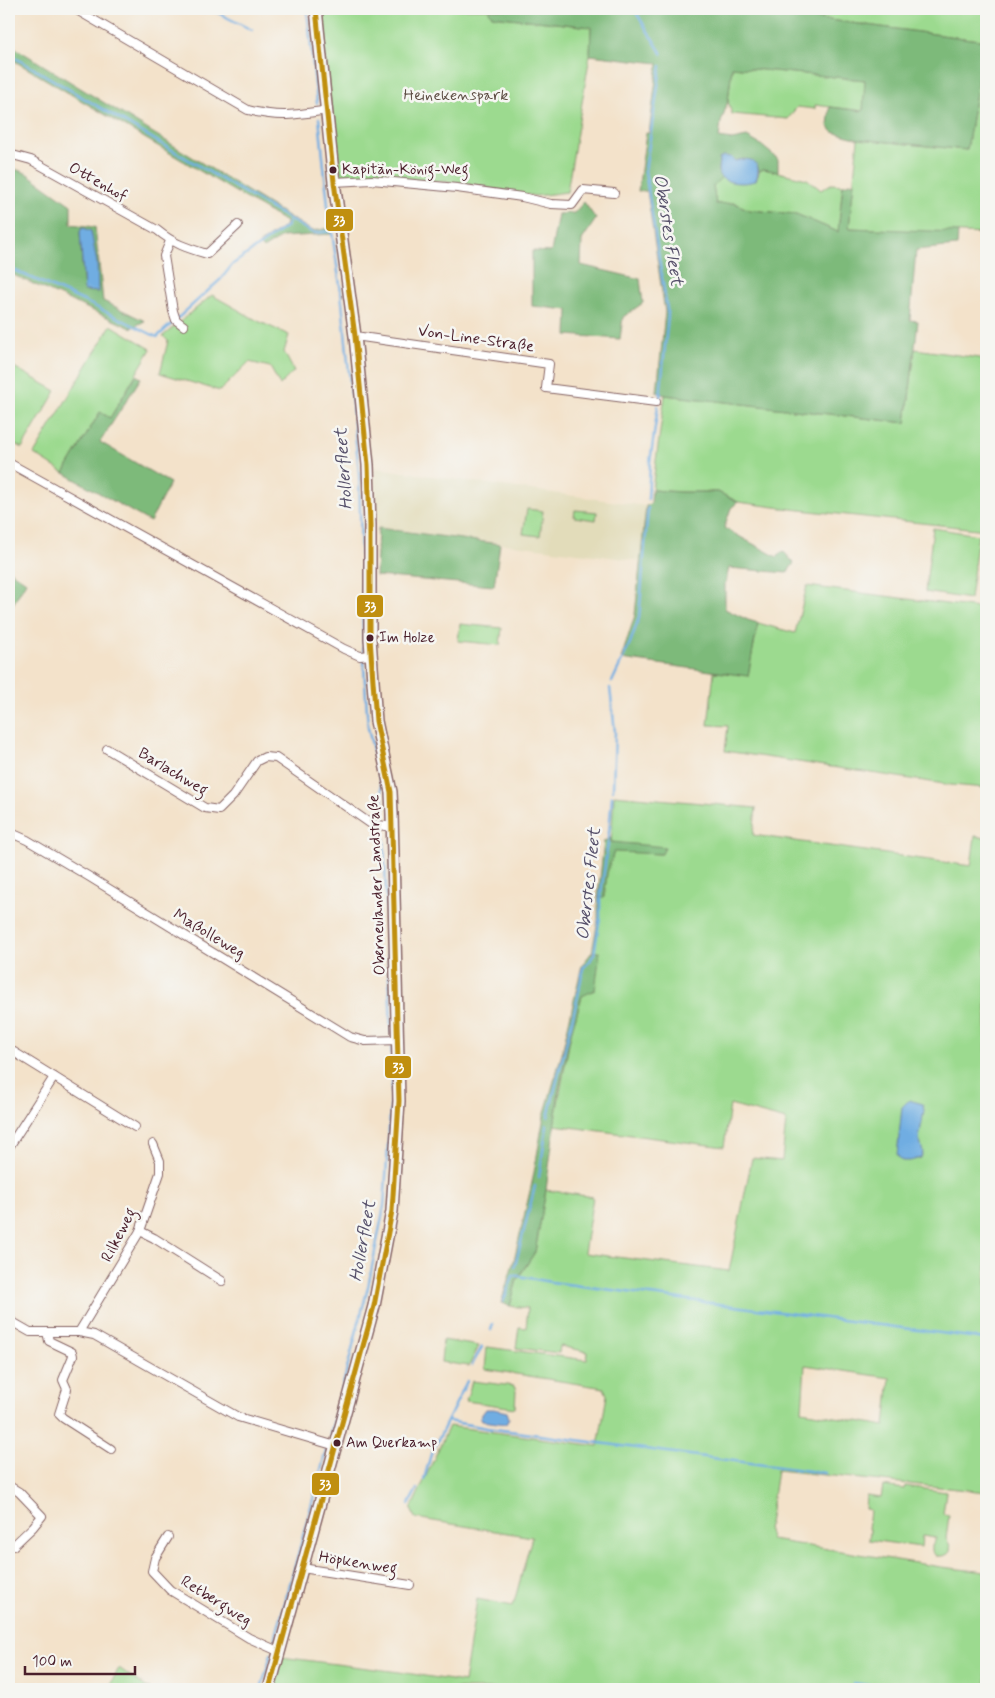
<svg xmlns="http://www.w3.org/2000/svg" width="995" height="1698" font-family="Mynerve,sans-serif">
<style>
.built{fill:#e2dcba}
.green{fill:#9cda8f;stroke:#737c5d;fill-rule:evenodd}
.forest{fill:#7dba7a;stroke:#646c52;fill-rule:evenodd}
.water{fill:#70ade2;stroke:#5d6686}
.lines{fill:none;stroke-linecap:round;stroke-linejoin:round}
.stream{stroke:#70ade2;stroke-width:2.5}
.street-casing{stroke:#856363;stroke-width:10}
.secondary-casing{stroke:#856363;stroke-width:14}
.street{stroke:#fff;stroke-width:8}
.secondary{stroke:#fff;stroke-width:11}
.bus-1-casing{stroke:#f6f6f2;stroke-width:9}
.bus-1{stroke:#c08f0f;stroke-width:5}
.bus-dot{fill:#4a1f2b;stroke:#f6f6f2;stroke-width:2}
.labels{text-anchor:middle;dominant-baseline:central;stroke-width:5;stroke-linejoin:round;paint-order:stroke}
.bus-label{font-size:15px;fill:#4a1f2b;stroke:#f6f6f2;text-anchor:start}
.park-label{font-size:16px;fill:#5e4e44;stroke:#f6f6f2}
.street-label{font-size:16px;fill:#4a1f2b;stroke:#f6f6f2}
.water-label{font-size:18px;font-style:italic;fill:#57516b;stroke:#f6f6f2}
.line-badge{stroke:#f6f6f2;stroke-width:2}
.badge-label{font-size:14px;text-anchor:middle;font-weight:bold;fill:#fff}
</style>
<rect width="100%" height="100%" fill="#f6f6f2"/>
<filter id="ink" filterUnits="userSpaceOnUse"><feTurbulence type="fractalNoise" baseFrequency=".02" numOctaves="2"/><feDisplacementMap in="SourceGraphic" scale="10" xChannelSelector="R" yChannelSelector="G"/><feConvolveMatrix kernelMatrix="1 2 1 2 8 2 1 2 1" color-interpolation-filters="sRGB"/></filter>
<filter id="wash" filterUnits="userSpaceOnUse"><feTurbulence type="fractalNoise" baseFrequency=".0096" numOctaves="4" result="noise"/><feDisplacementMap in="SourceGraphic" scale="20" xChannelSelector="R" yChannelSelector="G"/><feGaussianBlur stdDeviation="1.12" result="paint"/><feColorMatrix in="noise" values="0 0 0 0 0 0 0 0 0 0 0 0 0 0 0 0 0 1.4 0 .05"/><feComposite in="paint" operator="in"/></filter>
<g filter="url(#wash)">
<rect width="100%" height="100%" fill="#f3e2ca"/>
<polygon class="built" points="375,468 646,506 641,561 378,528"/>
<g class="green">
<polygon points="319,9 488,9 492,16 591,27 590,55 567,192 536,196 499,191 463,183 339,175"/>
<polygon points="747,9 986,9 986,41"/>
<polygon points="981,59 986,60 986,234 849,228 858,139 967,150"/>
<polygon points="732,67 866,80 863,111 815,105 815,109 797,107 788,119 732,114 728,101"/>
<polygon points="764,169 807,179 821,190 831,184 843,185 838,232 796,214 749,210 735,203 716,204 713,186 722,177 725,180 758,176 759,171"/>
<polygon points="212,295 258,321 289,335 284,352 294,371 280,385 270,367 249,362 220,391 160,373 168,341 163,336"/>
<polygon points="111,325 151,349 110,418 100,412 64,473 34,454"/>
<polygon points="915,349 986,359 986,530 782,508 738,502 718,492 681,492 652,490 665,395 906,423"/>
<polygon points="14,367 56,391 22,448 9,441 9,377"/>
<polygon points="527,509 543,511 540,536 523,534"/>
<polygon points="575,510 597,512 596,520 574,517"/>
<polygon points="933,528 978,535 970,599 925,592"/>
<polygon points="807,586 986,609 986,788 951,785 725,751 728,726 708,725 714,672 748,675 758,623 795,633"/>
<polygon points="460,624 502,628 500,645 458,641"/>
<path d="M614,795l142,13 -3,27 218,31 4,-30 11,2v654l-209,-22 -9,61 3,9 170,27 45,5v117h-713l8,-32 118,15 65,10 13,-83 36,7 19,-69 -117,-19 -4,-9 38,-83 149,20 9,-51 -3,-7 -119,-19 2,-22 100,13 1,-8 -28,-6 -1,7 -43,-5 3,-21 7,1 2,-20 -18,-2 7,-26 18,-28 11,-62 47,7 -9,56 145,18 23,-113 30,3 4,-41 -56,-15 -6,42 -170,-22 17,-92 11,-37 15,-29 2,-14 -7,-1 6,-32v-23l6,1 3,-25 7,-22 47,3 3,-6 -53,-6zM805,1365l85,13 -5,48 -83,-15z"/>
<polygon points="443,1340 479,1346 469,1366 441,1362"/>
<polygon points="472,1381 514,1386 516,1391 515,1408 466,1401"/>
<path d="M883,1486l21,3 1,-3 41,6 -3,22 6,1 -3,24c9,12 3,18 -10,17l-4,-5v-6l4,-7 -14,-2 -1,11 -52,-7 1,-10 -2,-1 2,-19 -5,-1 1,-13 15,2z"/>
<polygon points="119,1668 146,1687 150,1689 108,1689"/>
</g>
<g class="forest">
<polygon points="488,9 747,9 986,41 986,60 981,60 967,150 859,139 833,132 828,126 830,107 863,111 865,80 732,67 728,101 721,122 719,138 732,140 747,137 761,145 778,159 778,172 764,169 759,171 757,165 743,159 735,161 719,159 718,171 722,177 713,186 716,204 735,203 749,210 796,214 838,232 843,185 854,182 849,228 958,232 957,246 916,250 910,320 918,321 906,423 665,395 657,392 665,312 647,191 638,191 646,133 649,133 658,63 590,55 591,27 492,16"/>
<polygon points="9,44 312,231 331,228 331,234 282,237 263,249 259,244 285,226 286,222 13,60 9,145"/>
<path d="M9,167l17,6 45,32v19l24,3 8,74 42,20 -14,7 -122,-55zM91,231l6,61 -13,-2 -4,-58z"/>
<polygon points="584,202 596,219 582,240 581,265 640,279 643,303 623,317 620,339 567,335 568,310 532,306 532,251 551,252 558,214 574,213"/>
<polygon points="136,375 141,378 100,442 170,483 150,522 64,473 100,412 110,418"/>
<polygon points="652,490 681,492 718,492 738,502 731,508 724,528 777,557 783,551 794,563 787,573 729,568 725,584 725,609 748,620 758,623 748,676 621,659 635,615 646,506 651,503"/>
<polygon points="378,528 500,544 494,586 376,576"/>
<polygon points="9,570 26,582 9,611"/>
<polygon points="611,838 611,842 665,847 662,854 614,852 607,873 604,898 598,897 604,841"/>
<polygon points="592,952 600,952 595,990 582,996 571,1033 559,1090 546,1190 535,1252 517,1279 510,1306 501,1303 514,1260 533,1178 544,1116 561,1057 582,965"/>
</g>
<g class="water">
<path d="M723,156l8,1 4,4c17,-5 28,1 21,19 -8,5 -32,4 -37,-5 -2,-5 0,-11 0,-16z"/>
<polygon points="82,227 91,231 97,263 98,292 84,291 80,232"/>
<polygon points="909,1100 923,1104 924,1111 919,1138 923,1152 921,1158 910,1161 902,1161 897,1155 902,1107"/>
<polygon points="486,1409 494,1409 507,1412 509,1418 506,1424 482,1421 480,1417"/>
</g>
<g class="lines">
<g class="stream">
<polyline points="210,9 252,30"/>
<polyline points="307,9 317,103"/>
<polyline points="637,14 662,54"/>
<polyline points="9,54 313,233 332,231"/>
<polyline points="319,118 328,206 341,292 359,473 364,667 368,728 381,785 384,819"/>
<polyline points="9,268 86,302 157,337 221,279 233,264 287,226 289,221"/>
<polyline points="660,398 668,315 645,171 661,66"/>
<polyline points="648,499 650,462 658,406"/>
<polyline points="612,682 630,643 639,618 648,508"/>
<polyline points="610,688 615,732 613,790"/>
<polyline points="384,838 391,1033"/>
<polyline points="548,1117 578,996 583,968 590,961 594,954 600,917 600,900 608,843 612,796"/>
<polyline points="539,1177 547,1125"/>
<polyline points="515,1266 535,1186"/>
<polyline points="513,1275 551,1282 986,1339"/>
<polyline points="503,1302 513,1276"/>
<polyline points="491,1330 493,1324"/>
<polyline points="472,1365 482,1347"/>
<polyline points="448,1421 487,1428 825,1473"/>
<polyline points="330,1435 368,1287 384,1206 393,1070 391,1047"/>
<polyline points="424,1479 431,1454 467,1381"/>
<polyline points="409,1504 417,1489"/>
<polyline points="274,1643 326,1451"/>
<polyline points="854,1683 895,1689"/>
<polyline points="261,1689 271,1654"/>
</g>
</g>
</g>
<g filter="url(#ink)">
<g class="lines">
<g class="street-casing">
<g id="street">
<path d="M75,9l173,101c31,8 48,5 80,0"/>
<polyline points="627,9 629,10"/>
<path d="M9,154l22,6 126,70c17,14 30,18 50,24l31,-29"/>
<polyline points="334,182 372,180 457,188 522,197 551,204 572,205 583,190 614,193"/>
<polyline points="170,241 164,256 173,311 176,320 184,326"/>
<polyline points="355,336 549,364 546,388 656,402"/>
<polyline points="9,463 344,649 360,656 372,655"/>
<polyline points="107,749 205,808 219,810 233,796 257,761 265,757 276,758 371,824 393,827"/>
<polyline points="9,832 27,840 88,876 350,1037 365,1041 399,1040"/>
<polyline points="9,1049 135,1127"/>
<polyline points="9,1147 54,1077"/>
<polyline points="140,1231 154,1238 222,1281"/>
<polyline points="9,1320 30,1332 79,1332 94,1335 238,1417 336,1446"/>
<polyline points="47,1332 49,1341 72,1352 73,1356 63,1380 67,1389 59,1414 63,1418 111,1449"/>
<polyline points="79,1332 140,1231 160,1173 160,1161 153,1144"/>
<polyline points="9,1486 19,1492 42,1516 33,1527 13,1546"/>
<polyline points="168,1537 155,1558 152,1571 170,1590 249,1638 278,1651"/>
<polyline points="302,1568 410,1585"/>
</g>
</g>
<g class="secondary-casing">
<polyline id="secondary" points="269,1689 374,1306 392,1211 399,1101 392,814 391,792 376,721 373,681 370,638 370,525 368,465 355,336 334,182 316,9"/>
</g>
<use href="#street" class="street"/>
<use href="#secondary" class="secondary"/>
<g class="bus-1-casing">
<polyline id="bus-1" points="269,1689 374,1306 392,1211 399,1101 391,792 376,721 373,681 370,638 370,525 368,465 355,336 334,182 316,9"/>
</g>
<use href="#bus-1" class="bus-1"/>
</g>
</g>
<g class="bus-dot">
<circle cx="333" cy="170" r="4.5"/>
<circle cx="370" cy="638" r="4.5"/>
<circle cx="337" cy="1443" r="4.5"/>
</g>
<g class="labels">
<g class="bus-label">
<text x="342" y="170">Kapitän-König-Weg</text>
<text x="379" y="638">Im Holze</text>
<text x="346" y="1443">Am Querkamp</text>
</g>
<g class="park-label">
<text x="456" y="95">Heinekenspark</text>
</g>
<g class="street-label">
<text transform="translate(98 182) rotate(29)">Ottenhof</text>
<text transform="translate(476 339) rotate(8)">Von-Line-Straße</text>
<text transform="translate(173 772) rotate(31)">Barlachweg</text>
<text transform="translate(377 885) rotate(-92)">Oberneulander Landstraße</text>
<text transform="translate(209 934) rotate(31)">Maßolleweg</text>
<text transform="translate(119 1235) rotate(-63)">Rilkeweg</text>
<text transform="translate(358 1563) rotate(9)">Höpkenweg</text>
<text transform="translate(216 1601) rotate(32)">Retbergweg</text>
</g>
<g class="water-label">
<text transform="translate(668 230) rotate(81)">Oberstes Fleet</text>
<text transform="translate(344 469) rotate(-94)">Hollerfleet</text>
<text transform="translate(589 884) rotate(-84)">Oberstes Fleet</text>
<text transform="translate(363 1241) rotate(-80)">Hollerfleet</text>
</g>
</g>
<g class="line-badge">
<rect x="325" y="208" width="29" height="24" rx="5" fill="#c08f0f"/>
<rect x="356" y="594" width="28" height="24" rx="5" fill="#c08f0f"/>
<rect x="384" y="1055" width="28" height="24" rx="5" fill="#c08f0f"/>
<rect x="311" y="1472" width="29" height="24" rx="5" fill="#c08f0f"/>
</g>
<g class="badge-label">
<text x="339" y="225">33</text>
<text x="370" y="611">33</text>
<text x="398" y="1072">33</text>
<text x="325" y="1489">33</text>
</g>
<rect width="995" height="1698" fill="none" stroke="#f6f6f2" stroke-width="30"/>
<path d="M25 1666v8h110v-8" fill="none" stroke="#4a1f2b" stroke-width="2.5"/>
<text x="32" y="1666" font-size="15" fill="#4a1f2b" stroke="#f6f6f2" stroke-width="4" paint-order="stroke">100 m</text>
</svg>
